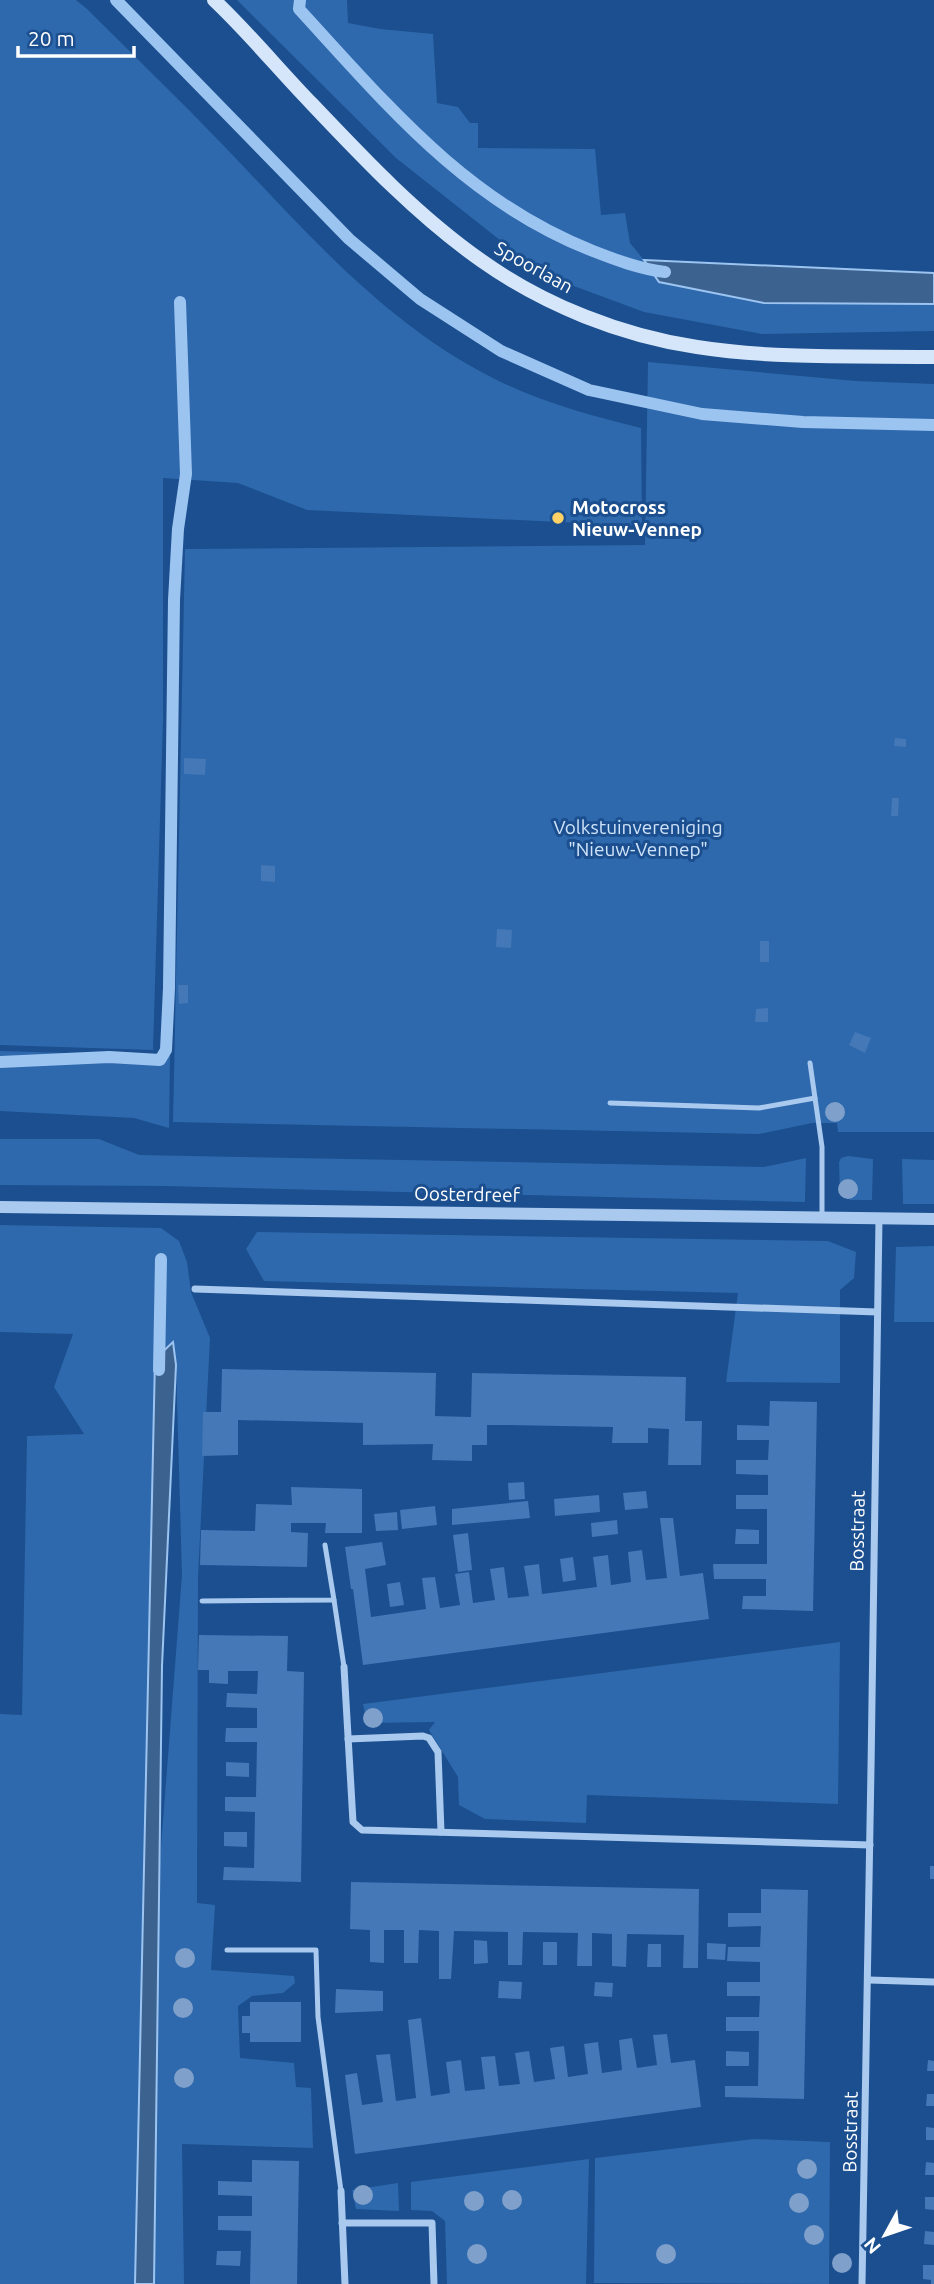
<svg xmlns="http://www.w3.org/2000/svg" width="934" height="2284" font-family="Ubuntu,sans-serif">
<style>
.green{fill:#2e69ad}
.water{fill:#3c6290;stroke:#9cc4f0;stroke-width:2}
.lines{fill:none;stroke-linecap:round;stroke-linejoin:round}
.stream{stroke:#9cc4f0;stroke-width:12}
.building{fill:#4478b7}
.service{stroke:#a9c9ee;stroke-width:5}
.minor{stroke:#a9c9ee;stroke-width:7}
.tertiary{stroke:#a9c9ee;stroke-width:12}
.secondary{stroke:#d6e6fa;stroke-width:14}
.tree{fill:#7ea0ca}
.poi-dot{fill:#ffd166;stroke:#1b4f8f;stroke-width:2.5}
.labels{text-anchor:middle;dominant-baseline:central;stroke-width:6;stroke-linejoin:round;paint-order:stroke}
.street-label{font-size:19px;fill:#fff;stroke:#1b4f8f}
.poi-label{font-size:19px;font-weight:bold;fill:#fff;stroke:#1b4f8f;text-anchor:start}
.park-label{font-size:19px;fill:#cfe3fa;stroke:#1b4f8f}
</style>
<rect width="100%" height="100%" fill="#1b4f8f"/>
<g class="green">
<path d="M0,0h76l11,9c45,45 91,89 135,135 79,82 153,169 254,225 51,29 108,45 165,59l1,98 -335,-16 -69,-27 -75,-5v242l-10,330 -153,-5z"/>
<polygon points="237,0 347,0 348,23 380,29 433,34 437,103 458,107 470,123 478,123 478,148 595,149 601,215 625,213 630,243 644,260 764,303 934,304 934,331 762,334 644,312 544,275 396,158"/>
<polygon points="648,362 856,381 934,384 934,1132 838,1132 837,1123 812,1123 759,1134 173,1122 185,549 645,545"/>
<polygon points="0,1051 170,1056 169,1128 134,1118 0,1111"/>
<polygon points="0,1139 99,1139 139,1155 764,1167 806,1158 805,1202 165,1186 0,1185"/>
<polygon points="848,1156 873,1159 872,1200 850,1200 840,1193 839,1162 841,1158"/>
<polygon points="902,1159 934,1160 934,1204 903,1204"/>
<polygon points="0,1225 161,1228 179,1241 187,1262 191,1292 210,1338 198,1577 197,1903 215,1905 211,1970 294,1976 295,1983 283,1993 252,1996 238,2006 240,2058 294,2063 296,2087 311,2088 313,2148 182,2144 184,2284 154,2284 158,1886 182,1575 176,1365 155,1360 135,2284 0,2284 0,1714 22,1715 27,1436 84,1434 54,1387 73,1334 0,1332"/>
<polygon points="257,1232 828,1241 856,1252 854,1278 840,1290 840,1383 726,1382 738,1293 264,1281 246,1249"/>
<polygon points="934,1246 934,1322 894,1322 896,1247"/>
<polygon points="840,1642 838,1804 587,1795 586,1823 485,1819 459,1805 458,1777 429,1730 435,1722 367,1723 363,1704"/>
<polygon points="754,2139 830,2142 829,2284 594,2283 595,2158"/>
<polygon points="589,2159 586,2284 447,2284 445,2221 432,2211 411,2210 411,2182"/>
<polygon points="398,2183 399,2211 356,2209 352,2190"/>
</g>
<g class="water">
<polygon points="644,260 934,273 934,304 764,303 659,282"/>
<polygon points="173,1342 176,1365 162,1666 154,2284 135,2284 155,1359"/>
</g>
<g class="lines">
<g class="stream">
<polyline points="116,0 349,239 420,299 501,351 589,390 702,414 803,422 934,425"/>
<path d="M300,0l-1,9c89,97 168,193 294,242 23,9 47,18 72,21"/>
<polyline points="0,1062 109,1057 160,1060 166,1050 169,988 174,600 178,529 186,474 180,302"/>
<polyline points="159,1370 161,1259"/>
</g>
</g>
<g class="building">
<polygon points="895,738 906,739 906,747 894,746"/>
<polygon points="184,758 206,759 205,775 184,774"/>
<polygon points="892,798 899,798 898,816 891,816"/>
<polygon points="261,865 275,866 275,882 261,881"/>
<polygon points="497,929 512,930 511,948 496,947"/>
<rect x="760" y="941" width="9" height="21"/>
<polygon points="178,985 188,985 188,1003 179,1004"/>
<polygon points="768,1008 768,1022 755,1022 756,1009"/>
<polygon points="855,1032 871,1038 865,1053 849,1045"/>
<polygon points="222,1369 436,1373 435,1416 471,1417 472,1373 686,1377 685,1421 702,1421 701,1465 668,1465 669,1429 648,1428 648,1443 612,1443 613,1427 507,1425 487,1425 487,1445 472,1445 472,1461 432,1460 433,1444 363,1445 363,1423 328,1422 238,1420 238,1455 202,1456 203,1412 221,1412"/>
<polygon points="770,1401 817,1402 813,1611 742,1609 743,1596 766,1596 766,1579 714,1579 713,1564 767,1564 767,1509 736,1509 736,1495 768,1495 768,1475 736,1474 736,1460 768,1460 769,1440 737,1440 737,1425 769,1426"/>
<polygon points="524,1482 525,1499 509,1500 508,1483"/>
<polygon points="291,1487 362,1489 362,1533 325,1533 326,1523 291,1523 291,1532 308,1533 307,1567 200,1565 201,1530 255,1531 256,1504 292,1505"/>
<polygon points="646,1491 648,1508 625,1510 623,1493"/>
<polygon points="599,1495 600,1512 555,1516 554,1499"/>
<polygon points="528,1501 530,1518 452,1525 452,1509"/>
<polygon points="435,1506 437,1525 402,1529 400,1510"/>
<polygon points="397,1512 398,1530 376,1531 374,1514"/>
<polygon points="660,1518 673,1518 680,1576 703,1573 709,1619 363,1665 353,1589 351,1589 345,1547 382,1542 386,1565 365,1569 371,1617 426,1609 422,1578 435,1577 440,1608 460,1605 455,1574 469,1572 473,1603 495,1600 490,1569 504,1567 508,1598 529,1596 524,1566 539,1564 542,1594 597,1587 593,1557 608,1555 611,1585 631,1582 628,1552 642,1550 646,1580 667,1578"/>
<polygon points="617,1520 618,1534 592,1537 591,1523"/>
<polygon points="736,1529 759,1530 759,1544 735,1544"/>
<polygon points="468,1533 472,1570 458,1572 453,1535"/>
<polygon points="573,1557 576,1580 563,1582 560,1559"/>
<polygon points="400,1582 404,1605 390,1607 387,1584"/>
<polygon points="199,1635 288,1636 287,1671 304,1672 301,1882 223,1880 224,1867 254,1868 255,1812 225,1811 225,1797 256,1797 257,1742 225,1742 226,1728 257,1728 257,1708 226,1707 227,1693 257,1694 258,1671 228,1671 228,1684 209,1683 209,1670 198,1670"/>
<polygon points="226,1762 249,1763 249,1777 226,1776"/>
<polygon points="224,1832 247,1832 247,1847 224,1846"/>
<rect x="930" y="1866" width="4" height="13"/>
<polygon points="351,1882 699,1889 698,1968 683,1968 684,1935 627,1934 626,1967 612,1966 612,1934 592,1933 592,1966 577,1966 578,1933 523,1932 522,1965 508,1965 508,1932 454,1931 451,1979 439,1979 439,1931 419,1930 418,1963 404,1963 404,1930 384,1930 384,1963 370,1962 370,1930 350,1929"/>
<polygon points="761,1889 808,1890 804,2099 725,2097 725,2086 758,2086 759,2031 726,2031 726,2017 759,2017 760,1996 727,1996 727,1982 760,1982 760,1962 727,1961 728,1947 760,1947 761,1926 728,1927 728,1913 761,1913"/>
<polygon points="474,1940 487,1941 488,1963 474,1964"/>
<rect x="543" y="1942" width="14" height="23"/>
<polygon points="707,1943 726,1944 725,1960 707,1959"/>
<polygon points="648,1944 661,1944 661,1967 647,1967"/>
<polygon points="499,1981 522,1982 521,1999 498,1998"/>
<polygon points="595,1982 613,1983 612,1997 594,1996"/>
<polygon points="336,1989 383,1991 383,2011 335,2013"/>
<polygon points="250,2002 301,2002 301,2042 250,2042 250,2033 242,2033 242,2016 250,2016"/>
<polygon points="421,2018 431,2096 450,2093 446,2062 461,2060 465,2091 485,2089 481,2057 495,2056 499,2086 520,2084 515,2053 529,2051 534,2082 555,2079 550,2048 564,2046 568,2077 588,2074 584,2044 598,2042 602,2073 622,2070 619,2040 632,2038 637,2068 657,2065 653,2035 667,2034 671,2063 695,2060 701,2107 355,2154 345,2075 357,2073 362,2105 383,2102 376,2055 390,2054 396,2101 416,2098 408,2020"/>
<polygon points="726,2051 749,2052 749,2066 726,2066"/>
<polygon points="928,2060 934,2061 934,2071 927,2071"/>
<polygon points="927,2094 934,2094 934,2106 926,2106"/>
<polygon points="926,2127 934,2128 934,2140 926,2140"/>
<polygon points="252,2160 299,2161 297,2284 250,2284 251,2231 218,2230 218,2216 252,2216 252,2196 218,2195 218,2181 252,2182"/>
<polygon points="926,2162 934,2163 934,2175 925,2175"/>
<polygon points="925,2197 934,2197 934,2210 925,2209"/>
<polygon points="925,2231 934,2232 934,2245 924,2244"/>
<polygon points="217,2251 241,2251 240,2266 216,2265"/>
<polygon points="923,2265 934,2265 934,2284 931,2284 931,2280 923,2279"/>
</g>
<g class="lines">
<g class="service">
<polyline points="810,1063 822,1147 822,1217"/>
<polyline points="610,1103 759,1108 815,1098"/>
<polyline points="334,1600 344,1667"/>
<polyline points="202,1601 334,1600 325,1545"/>
<polyline points="227,1950 316,1950 318,2017 341,2191"/>
</g>
<g class="minor">
<polyline points="195,1289 877,1312"/>
<polyline points="344,1667 353,1822 362,1830 870,1845"/>
<polyline points="348,1739 423,1736 429,1738 438,1752 441,1832"/>
<polyline points="869,1980 934,1982"/>
<polyline points="341,2191 345,2284"/>
<polyline points="342,2223 432,2223 434,2284"/>
<path d="M862,2284c9,-355 10,-711 17,-1066"/>
</g>
<polyline class="tertiary" points="0,1207 934,1219"/>
<path class="secondary" d="M214,0c35,33 65,70 98,104 53,56 107,113 170,157 62,44 140,75 215,86 77,12 159,9 237,10"/>
</g>
<g class="tree">
<circle cx="835" cy="1112" r="10"/>
<circle cx="848" cy="1189" r="10"/>
<circle cx="373" cy="1718" r="10"/>
<circle cx="185" cy="1958" r="10"/>
<circle cx="183" cy="2008" r="10"/>
<circle cx="184" cy="2078" r="10"/>
<circle cx="807" cy="2169" r="10"/>
<circle cx="363" cy="2195" r="10"/>
<circle cx="512" cy="2200" r="10"/>
<circle cx="474" cy="2201" r="10"/>
<circle cx="799" cy="2203" r="10"/>
<circle cx="814" cy="2235" r="10"/>
<circle cx="477" cy="2254" r="10"/>
<circle cx="666" cy="2254" r="10"/>
<circle cx="842" cy="2263" r="10"/>
</g>
<circle class="poi-dot" cx="558" cy="518" r="7"/>
<g class="labels">
<g class="street-label">
<text transform="translate(534 267) rotate(29)">Spoorlaan</text>
<text transform="translate(467 1194) rotate(1)">Oosterdreef</text>
<text transform="translate(857 1531) rotate(-89)">Bosstraat</text>
<text transform="translate(850 2132) rotate(-89)">Bosstraat</text>
</g>
<g class="poi-label">
<text x="572" y="507">Motocross<tspan x="572" dy="22">Nieuw-Vennep</tspan></text>
</g>
<g class="park-label">
<text x="638" y="827">Volkstuinvereniging<tspan x="638" dy="22">"Nieuw-Vennep"</tspan></text>
</g>
</g>
<g transform="translate(885 2235) rotate(230)" stroke="#1b4f8f" stroke-width="5" paint-order="stroke">
<path d="M0-5L12 26L0 18L-12 26Z" fill="#ffffff"/>
<text y="-10" font-size="19" font-weight="bold" text-anchor="middle" fill="#ffffff">N</text>
</g>
<path d="M18 46v10h116v-10" fill="none" stroke="#ffffff" stroke-width="3.5"/>
<text x="28" y="46" font-size="21" fill="#ffffff" stroke="#1b4f8f" stroke-width="5" paint-order="stroke">20 m</text>
</svg>
